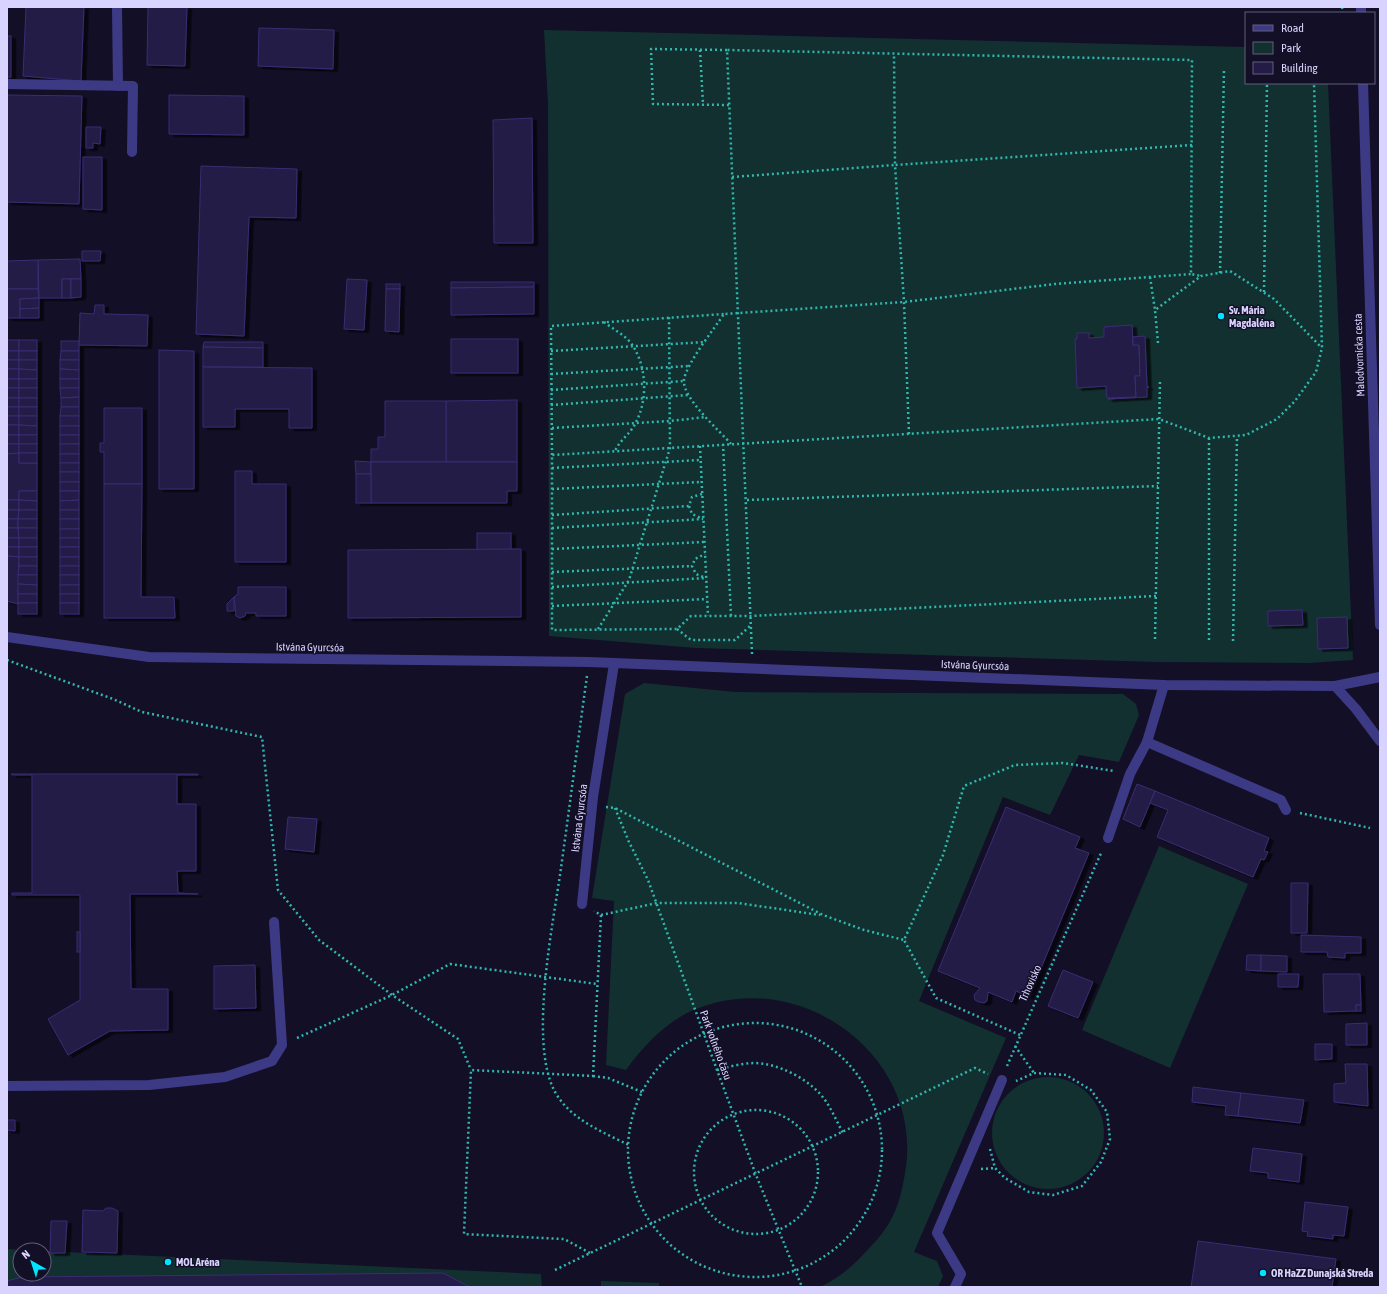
<svg xmlns="http://www.w3.org/2000/svg" width="1387" height="1294" font-family="'Asap Condensed',sans-serif">
<style>
.green{fill:#12302f}
.building{fill:#241b47;stroke:#3b2d73;filter:url(#shadow)}
.lines{fill:none;stroke-linecap:round;stroke-linejoin:round}
.path{stroke:#2fb8b0;stroke-width:2.5;stroke-dasharray:2 3;stroke-linecap:butt}
.minor{stroke:#3d3a85;stroke-width:10}
.poi-dot{fill:#00e5ff;stroke:#130f26;stroke-width:1.5}
.labels{text-anchor:middle;dominant-baseline:central;stroke-width:3;stroke-linejoin:round;paint-order:stroke}
.poi-label{font-size:11px;font-weight:bold;fill:#d9d4ff;stroke:#130f26;text-anchor:start}
.street-label{font-size:11px;fill:#d9d4ff;stroke:#130f26}
</style>
<defs>
<filter id="shadow"><feDropShadow dx="4.5" dy="2.5" stdDeviation="0" flood-color="#0009"/></filter>
</defs>
<rect width="100%" height="100%" fill="#130f26"/>
<g class="green">
<polygon points="544,30 1246,47 1246,83 1328,83 1353,660 1309,663 1156,662 696,648 549,636 548,104"/>
<path d="M644,683l91,9 388,2 13,10 3,11 -20,47 -40,-7 -29,60 -47,-18 -84,204 87,37 -92,214 23,9 6,15 -5,11h-118c22,-10 38,-26 54,-44 20,-22 26,-40 31,-70 21,-119 -110,-212 -218,-160 -25,13 -45,35 -61,57l-20,-5 8,-164 -22,-3 33,-204z"/>
<polygon points="1159,846 1248,884 1170,1068 1082,1030"/>
<circle cx="1048" cy="1133" r="56"/>
<polygon points="7,1249 22,1250 20,1250 20,1274 44,1274 44,1251 541,1274 542,1287 7,1287"/>
<polygon points="601,1281 659,1283 659,1287 601,1287"/>
</g>
<g class="building">
<polygon points="26,7 84,7 81,81 23,76"/>
<polygon points="148,7 187,7 185,66 147,65"/>
<polygon points="259,28 334,30 333,69 258,66"/>
<rect x="7" y="36" width="4" height="41"/>
<polygon points="7,95 82,96 79,204 7,202"/>
<polygon points="169,95 244,96 244,135 169,134"/>
<polygon points="532,118 533,243 494,243 493,120"/>
<polygon points="86,127 101,127 100,144 93,143 93,148 86,148"/>
<polygon points="83,157 102,157 102,210 83,209"/>
<polygon points="201,166 297,169 296,218 249,217 244,336 196,334"/>
<polygon points="82,251 101,251 100,261 82,261"/>
<polygon points="80,259 81,279 62,279 62,298 39,298 38,260"/>
<polygon points="38,260 38,289 7,289 7,261"/>
<rect x="62" y="279" width="9" height="19"/>
<polygon points="71,279 81,279 81,297 71,298"/>
<polygon points="347,279 367,280 364,330 344,329"/>
<polygon points="451,282 534,282 534,287 451,288"/>
<rect x="386" y="284" width="14" height="5"/>
<polygon points="534,287 534,314 451,315 451,288"/>
<polygon points="7,289 38,289 39,298 20,299 20,318 7,318"/>
<polygon points="386,289 400,289 399,332 385,331"/>
<polygon points="39,298 39,308 20,309 20,299"/>
<polygon points="95,305 104,305 104,314 148,315 147,346 79,345 80,313 94,314"/>
<polygon points="39,308 39,318 20,318 20,309"/>
<polygon points="1132,325 1133,345 1139,345 1140,376 1135,376 1136,397 1107,398 1106,386 1077,388 1075,339 1077,339 1077,333 1089,333 1089,338 1104,337 1104,327"/>
<polygon points="1145,336 1147,387 1149,387 1147,387 1147,397 1108,399 1136,397 1135,376 1140,376 1139,345 1133,345 1133,337"/>
<rect x="451" y="339" width="67" height="34"/>
<rect x="7" y="340" width="12" height="11"/>
<rect x="19" y="340" width="18" height="11"/>
<rect x="61" y="341" width="18" height="10"/>
<polygon points="204,342 263,342 263,348 203,347"/>
<polygon points="203,347 263,348 263,367 203,367"/>
<polygon points="159,350 194,351 194,489 159,489"/>
<rect x="7" y="351" width="12" height="9"/>
<rect x="19" y="351" width="18" height="9"/>
<polygon points="61,351 79,351 79,360 60,360"/>
<rect x="7" y="360" width="12" height="9"/>
<polygon points="19,360 37,360 37,370 19,369"/>
<polygon points="60,360 79,360 79,370 60,369"/>
<polygon points="203,367 312,368 312,428 289,428 289,409 235,409 235,427 203,427"/>
<rect x="7" y="369" width="12" height="10"/>
<polygon points="19,369 37,370 37,379 19,379"/>
<polygon points="60,369 79,370 79,379 60,379"/>
<rect x="7" y="379" width="12" height="9"/>
<rect x="19" y="379" width="18" height="9"/>
<rect x="60" y="379" width="19" height="9"/>
<rect x="7" y="388" width="12" height="10"/>
<rect x="19" y="388" width="18" height="10"/>
<polygon points="60,388 79,388 79,397 61,398"/>
<polygon points="79,397 79,407 61,407 61,398"/>
<rect x="7" y="398" width="12" height="9"/>
<rect x="19" y="398" width="18" height="9"/>
<polygon points="517,400 517,462 446,462 446,401"/>
<polygon points="385,401 446,401 446,462 371,462 371,449 378,449 378,437 385,437"/>
<rect x="7" y="407" width="12" height="9"/>
<rect x="19" y="407" width="18" height="9"/>
<polygon points="61,407 79,407 79,416 60,416"/>
<polygon points="104,408 142,408 142,484 104,484 104,452 100,452 100,443 104,443"/>
<rect x="7" y="416" width="12" height="9"/>
<polygon points="19,416 37,416 37,426 19,425"/>
<rect x="60" y="416" width="19" height="10"/>
<rect x="7" y="425" width="12" height="10"/>
<polygon points="19,425 37,426 37,435 19,435"/>
<rect x="60" y="426" width="19" height="9"/>
<rect x="7" y="435" width="12" height="9"/>
<rect x="19" y="435" width="18" height="9"/>
<rect x="60" y="435" width="19" height="9"/>
<polygon points="7,444 19,444 19,453 7,454"/>
<rect x="19" y="444" width="18" height="9"/>
<rect x="60" y="444" width="19" height="10"/>
<polygon points="19,453 19,463 37,463 37,491 19,491 19,500 7,500 7,454"/>
<rect x="19" y="453" width="18" height="10"/>
<rect x="60" y="454" width="19" height="9"/>
<polygon points="355,461 371,462 371,474 356,474"/>
<polygon points="371,462 517,462 517,491 507,491 507,503 371,503"/>
<rect x="60" y="463" width="19" height="9"/>
<polygon points="235,471 252,471 252,484 286,484 286,562 235,562"/>
<rect x="60" y="472" width="19" height="10"/>
<rect x="356" y="474" width="15" height="29"/>
<rect x="60" y="482" width="19" height="9"/>
<polygon points="104,484 142,484 141,597 174,597 175,618 104,618"/>
<polygon points="19,491 37,491 37,501 19,500"/>
<polygon points="60,491 79,491 79,500 60,501"/>
<rect x="7" y="500" width="12" height="10"/>
<polygon points="19,500 37,501 37,510 19,510"/>
<polygon points="79,500 79,510 60,510 60,501"/>
<polygon points="7,510 19,510 18,519 7,519"/>
<polygon points="19,510 37,510 37,519 18,519"/>
<rect x="60" y="510" width="19" height="9"/>
<rect x="7" y="519" width="11" height="9"/>
<rect x="18" y="519" width="19" height="9"/>
<rect x="60" y="519" width="19" height="10"/>
<polygon points="7,528 18,528 19,538 7,538"/>
<polygon points="18,528 37,528 37,538 19,538"/>
<rect x="60" y="529" width="19" height="9"/>
<rect x="477" y="533" width="34" height="17"/>
<rect x="7" y="538" width="12" height="9"/>
<rect x="19" y="538" width="18" height="9"/>
<rect x="60" y="538" width="19" height="9"/>
<polygon points="7,547 19,547 19,557 7,556"/>
<rect x="19" y="547" width="18" height="10"/>
<rect x="60" y="547" width="19" height="10"/>
<polygon points="521,549 521,617 348,618 348,550"/>
<polygon points="7,556 19,557 18,604 7,601"/>
<rect x="19" y="557" width="18" height="9"/>
<rect x="60" y="557" width="19" height="9"/>
<polygon points="19,566 37,566 37,575 18,575"/>
<rect x="60" y="566" width="19" height="9"/>
<polygon points="18,575 37,575 37,585 18,584"/>
<rect x="60" y="575" width="19" height="10"/>
<polygon points="18,584 37,585 37,594 18,594"/>
<rect x="60" y="585" width="19" height="9"/>
<polygon points="238,587 286,587 286,616 256,616 256,613 246,613 245,616 240,618 236,616 234,597 238,594"/>
<rect x="18" y="594" width="19" height="9"/>
<rect x="60" y="594" width="19" height="9"/>
<polygon points="234,597 234,611 227,611 227,604"/>
<rect x="18" y="603" width="19" height="11"/>
<rect x="60" y="603" width="19" height="11"/>
<polygon points="1302,610 1303,625 1268,626 1268,611"/>
<polygon points="1347,617 1348,648 1318,649 1317,618"/>
<polygon points="11,774 198,774 198,775 177,775 177,804 196,804 196,871 177,871 178,893 198,894 130,894 131,989 168,989 168,1030 110,1031 68,1055 48,1019 80,1000 80,895 12,895 12,893 32,893 32,775 12,775"/>
<polygon points="1137,784 1155,791 1140,827 1123,819"/>
<polygon points="1155,791 1269,838 1264,851 1268,852 1264,860 1261,859 1253,877 1157,837 1168,810 1150,803"/>
<polygon points="1006,807 1080,837 1075,848 1089,853 1029,997 1016,991 1012,1002 988,992 987,1001 984,1003 979,1002 975,1000 974,995 980,988 938,971"/>
<polygon points="288,817 317,819 314,852 285,849"/>
<polygon points="1291,883 1308,883 1307,933 1291,933"/>
<rect x="77" y="932" width="3" height="20"/>
<polygon points="1301,935 1361,937 1361,953 1345,953 1345,958 1328,957 1327,952 1301,952"/>
<polygon points="1247,955 1261,955 1261,971 1246,970"/>
<polygon points="1261,955 1287,956 1287,972 1261,971"/>
<polygon points="255,965 256,1008 214,1009 214,966"/>
<polygon points="1063,970 1093,982 1078,1018 1048,1006"/>
<polygon points="1278,974 1299,974 1298,987 1278,987"/>
<polygon points="1323,974 1360,974 1361,1005 1356,1005 1356,1011 1324,1012"/>
<rect x="1356" y="1005" width="5" height="6"/>
<polygon points="1367,1023 1367,1045 1346,1045 1346,1024"/>
<polygon points="1315,1044 1332,1044 1332,1059 1315,1060"/>
<polygon points="1345,1064 1367,1064 1368,1106 1334,1102 1334,1084 1346,1083"/>
<polygon points="1193,1087 1241,1093 1238,1116 1225,1115 1226,1106 1192,1102"/>
<polygon points="1241,1093 1304,1100 1300,1123 1238,1116"/>
<polygon points="7,1120 15,1120 15,1131 7,1130"/>
<polygon points="1253,1148 1302,1154 1299,1182 1268,1178 1268,1173 1250,1171"/>
<polygon points="1305,1202 1348,1207 1344,1236 1333,1235 1333,1239 1307,1236 1308,1232 1302,1231"/>
<polygon points="106,1208 112,1208 118,1211 117,1253 82,1252 83,1210 103,1211"/>
<polygon points="51,1221 67,1221 65,1253 50,1253"/>
<polygon points="1198,1241 1336,1259 1332,1287 1191,1287"/>
<polygon points="443,1273 470,1287 7,1287 7,1281 22,1277"/>
</g>
<g class="lines">
<g class="path">
<polyline points="1342,7 1343,13"/>
<polyline points="700,50 703,104"/>
<polyline points="727,50 651,49 653,104 729,105"/>
<polyline points="732,177 895,165 894,54"/>
<polyline points="1220,273 1224,69"/>
<polyline points="1150,277 1155,310"/>
<polyline points="1264,292 1267,83"/>
<path d="M604,322c10,8 23,14 29,24 14,22 15,55 2,78 -5,10 -15,16 -20,27"/>
<polyline points="1158,343 1155,310 1201,276 1230,271 1274,299 1321,347"/>
<polyline points="551,351 706,342"/>
<polyline points="551,374 689,366"/>
<polyline points="551,390 684,381"/>
<polyline points="551,405 688,395"/>
<polyline points="552,428 670,421 706,417"/>
<polyline points="909,434 904,302 895,165 1192,145"/>
<polyline points="1209,438 1209,641"/>
<polyline points="723,444 731,616"/>
<path d="M731,444c-12,-14 -49,-46 -47,-64 2,-16 30,-51 40,-66l180,-12 151,-18 136,-10"/>
<polyline points="700,446 708,616"/>
<polyline points="552,455 551,326 724,314"/>
<polyline points="552,468 700,460"/>
<polyline points="552,489 701,482"/>
<polyline points="702,494 692,497 689,506 692,514 703,519"/>
<polyline points="747,500 1158,486"/>
<polyline points="552,515 689,506"/>
<polyline points="552,528 703,519"/>
<polyline points="552,549 704,542"/>
<polyline points="552,572 692,566"/>
<polyline points="703,577 696,574 692,566 695,559 705,554"/>
<polyline points="552,587 706,578"/>
<polyline points="1156,596 751,616 691,616 677,629 552,630 552,455 1159,419 1209,438 1246,435 1277,419 1295,401 1316,372 1322,348 1314,83"/>
<polyline points="552,606 707,599"/>
<polyline points="598,629 629,580 670,448 669,317"/>
<polyline points="677,629 691,640 735,640 751,625"/>
<polyline points="1155,639 1160,381"/>
<polyline points="1233,641 1237,437"/>
<polyline points="752,654 727,50 1192,60 1191,274 1201,276"/>
<polyline points="7,660 113,699 142,712 262,737 278,890 319,940 392,995 458,1039 471,1070"/>
<path d="M587,676c-9,64 -17,128 -26,192 -8,57 -32,172 -7,222 14,28 48,42 75,55"/>
<polyline points="606,807 615,808 823,915 864,930 904,940"/>
<polyline points="615,808 629,842 648,880 717,1070 756,1175 802,1287"/>
<polyline points="1300,813 1370,828"/>
<polyline points="601,915 657,903 738,903 820,915"/>
<circle cx="755" cy="1150" r="127"/>
<polyline points="1020,1035 936,998 904,940 943,855 964,786 1015,765 1063,763 1114,771"/>
<polyline points="297,1038 392,995 450,964 597,984"/>
<polyline points="1015,1046 1034,1073"/>
<polyline points="1007,1066 1102,851"/>
<path d="M717,1070c15,-4 32,-9 48,-6 22,4 47,18 60,36 7,10 12,22 18,33"/>
<polyline points="593,1076 608,1078 642,1092"/>
<circle cx="756" cy="1172" r="62"/>
<polyline points="990,1149 995,1168 1005,1178 1029,1192 1053,1195 1082,1186 1101,1162 1110,1139 1107,1112 1091,1090 1066,1075 1034,1073 1016,1081"/>
<polyline points="981,1169 995,1168"/>
<polyline points="590,1253 564,1239 464,1234 471,1070 593,1076 601,915 594,911"/>
<polyline points="555,1270 975,1068 988,1074"/>
</g>
<g class="minor">
<polyline points="117,7 118,86"/>
<polyline points="1361,7 1361,13"/>
<polyline points="1363,83 1380,625"/>
<polyline points="7,84 133,86 132,152"/>
<polyline points="7,637 149,657 589,662 1164,685 1335,686 1380,677"/>
<polyline points="1335,686 1356,709 1380,741"/>
<polyline points="1147,742 1281,800 1286,810"/>
<polyline points="1108,838 1130,774 1147,742 1164,685"/>
<polyline points="582,904 593,797 614,664"/>
<polyline points="7,1086 149,1085 225,1077 272,1061 282,1045 274,922"/>
<polyline points="955,1287 961,1274 937,1233 1002,1080"/>
</g>
</g>
<g class="poi-dot">
<circle cx="1221" cy="316" r="4"/>
<circle cx="168" cy="1262" r="4"/>
<circle cx="1263" cy="1273" r="4"/>
</g>
<g class="labels">
<g class="poi-label">
<text x="1229" y="310">Sv. Mária<tspan x="1229" dy="13">Magdaléna</tspan></text>
<text x="176" y="1262">MOL Aréna</text>
<text x="1271" y="1273">OR HaZZ Dunajská Streda</text>
</g>
<g class="street-label">
<text transform="translate(1359 355) rotate(-92)">Malodvornícka cesta</text>
<text transform="translate(310 647) rotate(1)">Istvána Gyurcsóa</text>
<text transform="translate(975 665) rotate(2)">Istvána Gyurcsóa</text>
<text transform="translate(579 818) rotate(-83)">Istvána Gyurcsóa</text>
<text transform="translate(1030 983) rotate(-66)">Trhovisko</text>
<text transform="translate(716 1045) rotate(70)">Park voľného času</text>
</g>
</g>
<rect width="1387" height="1294" fill="none" stroke="#d9d4ff" stroke-width="16"/>
<rect x="1245" y="12" width="130" height="72" fill="#130f26" stroke="#625e7d"/>
<rect x="1253" y="25" width="20" height="6" fill="#3d3a85" stroke="#625e7d"/>
<text x="1281" y="32" font-size="12" fill="#d9d4ff">Road</text>
<rect x="1253" y="42" width="20" height="12" fill="#12302f" stroke="#625e7d"/>
<text x="1281" y="52" font-size="12" fill="#d9d4ff">Park</text>
<rect x="1253" y="62" width="20" height="12" fill="#241b47" stroke="#625e7d"/>
<text x="1281" y="72" font-size="12" fill="#d9d4ff">Building</text>
<g transform="translate(32 1262) rotate(321)"><circle r="19" fill="#130f26" stroke="#625e7d"/>
<path d="M0-3L7 15L0 10L-7 15Z" fill="#00e5ff"/>
<text y="-6" font-size="11" font-weight="bold" text-anchor="middle" fill="#d9d4ff">N</text>
</g>
</svg>
